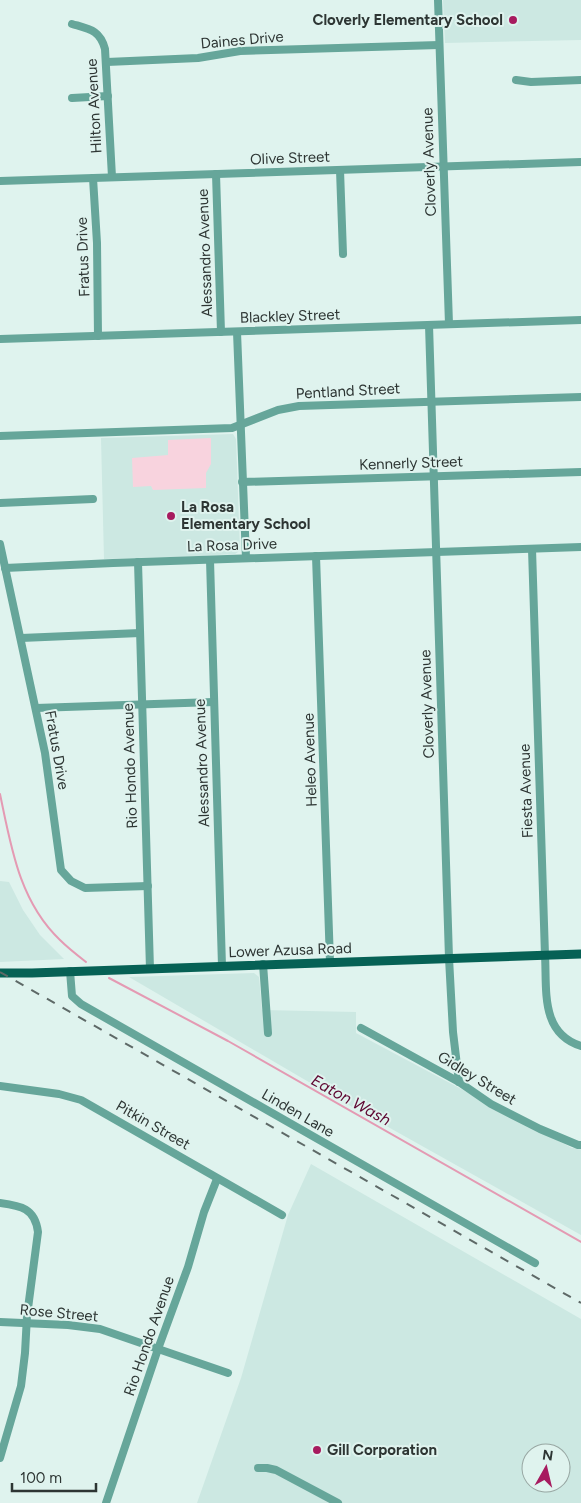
<svg xmlns="http://www.w3.org/2000/svg" width="581" height="1503" font-family="Figtree,sans-serif">
<style>
.built{fill:#cce8e2;fill-rule:evenodd}
.green{fill:#f8d3de}
.lines{fill:none;stroke-linecap:round;stroke-linejoin:round}
.stream{stroke:#e49ab3;stroke-width:2}
.minor{stroke:#66a69a;stroke-width:8}
.major{stroke:#066155;stroke-width:9}
.rail{stroke:#5e6967;stroke-width:2;stroke-dasharray:9 9;stroke-linecap:butt}
.poi-dot{fill:#a71b5f;stroke:#dff3ee;stroke-width:2}
.labels{text-anchor:middle;dominant-baseline:central;stroke-width:4;stroke-linejoin:round;paint-order:stroke}
.poi-label{font-size:15px;font-weight:bold;fill:#2d3533;stroke:#dff3ee;text-anchor:start}
.street-label{font-size:15px;fill:#2d3533;stroke:#dff3ee}
.water-label{font-size:16px;font-style:italic;fill:#5f0732;stroke:#dff3ee}
</style>
<rect width="100%" height="100%" fill="#dff3ee"/>
<g class="built">
<polygon points="443,0 581,0 581,40 445,43"/>
<polygon points="233,434 236,439 240,550 238,552 235,554 202,556 104,559 101,438"/>
<polygon points="0,881 9,882 23,910 40,935 64,959 0,962"/>
<polygon points="254,973 259,977 262,1010 356,1012 356,1033 572,1148 581,1148 581,1235 331,1095 129,977"/>
<path d="M311,1164l270,155v184h-384l44,-125 47,-163zM531,1453h30v30h-30z"/>
</g>
<polygon class="green" points="211,438 211,464 206,473 206,488 153,490 151,486 133,487 132,458 168,455 168,440"/>
<g class="lines">
<g class="stream">
<path d="M0,794c11,52 19,107 60,146 8,8 17,15 26,22"/>
<polyline points="109,978 228,1041 581,1242"/>
</g>
<g class="minor">
<polyline points="438,0 449,324"/>
<path d="M72,24c17,5 28,6 33,25l7,128"/>
<polyline points="107,62 198,58 240,51 439,45"/>
<polyline points="516,80 531,82 581,80"/>
<polyline points="72,98 108,96"/>
<polyline points="340,170 343,254"/>
<polyline points="216,174 221,332"/>
<polyline points="93,178 97,243 98,336"/>
<polyline points="0,181 581,162"/>
<polyline points="429,325 449,958 453,1032 459,1082"/>
<polyline points="237,332 246,558"/>
<polyline points="0,339 581,320"/>
<polyline points="0,436 232,428 278,410 299,406 581,397"/>
<polyline points="242,482 581,472"/>
<polyline points="0,503 93,499"/>
<polyline points="0,544 45,753 61,870 71,881 85,888 148,886"/>
<path d="M532,549l13,406c2,35 -5,78 36,91"/>
<polyline points="316,556 330,962"/>
<polyline points="210,560 222,966"/>
<polyline points="138,562 150,969"/>
<polyline points="5,568 113,563 581,547"/>
<polyline points="21,638 140,633"/>
<polyline points="36,708 214,702"/>
<polyline points="263,964 268,1033"/>
<polyline points="70,971 72,996 81,1004 535,1263"/>
<polyline points="361,1028 459,1082 491,1104 540,1129 578,1145 581,1145"/>
<polyline points="0,1086 59,1094 81,1100 282,1215"/>
<path d="M0,1203c21,3 35,5 38,29l-11,84 -2,37 -4,33 -21,72"/>
<polyline points="0,1322 68,1325 100,1329 228,1373"/>
<polyline points="258,1468 267,1468 276,1470 338,1503"/>
<polyline points="106,1503 158,1349 188,1267 204,1212 217,1179"/>
</g>
<polyline class="major" points="0,973 32,973 581,954"/>
<polyline class="rail" points="0,972 581,1303"/>
</g>
<g class="poi-dot">
<circle cx="513" cy="20" r="5"/>
<circle cx="171" cy="516" r="5"/>
<circle cx="317" cy="1450" r="5"/>
</g>
<g class="labels">
<g class="poi-label">
<text x="503" y="20" text-anchor="end">Cloverly Elementary School</text>
<text x="181" y="507">La Rosa<tspan x="181" dy="17">Elementary School</tspan></text>
<text x="327" y="1450">Gill Corporation</text>
</g>
<g class="street-label">
<text transform="translate(242 40) rotate(-5)">Daines Drive</text>
<text transform="translate(94 106) rotate(-93)">Hilton Avenue</text>
<text transform="translate(290 158) rotate(-2)">Olive Street</text>
<text transform="translate(429 162) rotate(-92)">Cloverly Avenue</text>
<text transform="translate(205 253) rotate(-92)">Alessandro Avenue</text>
<text transform="translate(83 257) rotate(-92)">Fratus Drive</text>
<text transform="translate(290 316) rotate(-2)">Blackley Street</text>
<text transform="translate(348 391) rotate(-3)">Pentland Street</text>
<text transform="translate(411 463) rotate(-2)">Kennerly Street</text>
<text transform="translate(232 545) rotate(-2)">La Rosa Drive</text>
<text transform="translate(427 704) rotate(-92)">Cloverly Avenue</text>
<text transform="translate(57 750) rotate(80)">Fratus Drive</text>
<text transform="translate(310 760) rotate(-92)">Heleo Avenue</text>
<text transform="translate(202 763) rotate(-92)">Alessandro Avenue</text>
<text transform="translate(130 766) rotate(-92)">Rio Hondo Avenue</text>
<text transform="translate(526 791) rotate(-92)">Fiesta Avenue</text>
<text transform="translate(290 950) rotate(-2)">Lower Azusa Road</text>
<text transform="translate(477 1078) rotate(31)">Gidley Street</text>
<text transform="translate(298 1113) rotate(30)">Linden Lane</text>
<text transform="translate(153 1125) rotate(30)">Pitkin Street</text>
<text transform="translate(59 1313) rotate(5)">Rose Street</text>
<text transform="translate(149 1336) rotate(-71)">Rio Hondo Avenue</text>
</g>
<g class="water-label">
<text transform="translate(351 1100) rotate(29)">Eaton Wash</text>
</g>
</g>
<g transform="translate(546 1468) rotate(8)"><circle r="24" fill="#dff3ee" stroke="#98a7a3"/>
<path d="M0-4L9 19L0 12L-9 19Z" fill="#a71b5f"/>
<text y="-8" font-size="14" font-weight="bold" text-anchor="middle" fill="#2d3533">N</text>
</g>
<path d="M12 1483v8h84v-8" fill="none" stroke="#2d3533" stroke-width="2.5"/>
<text x="20" y="1483" font-size="15" fill="#2d3533" stroke="#dff3ee" stroke-width="4" paint-order="stroke">100 m</text>
</svg>
